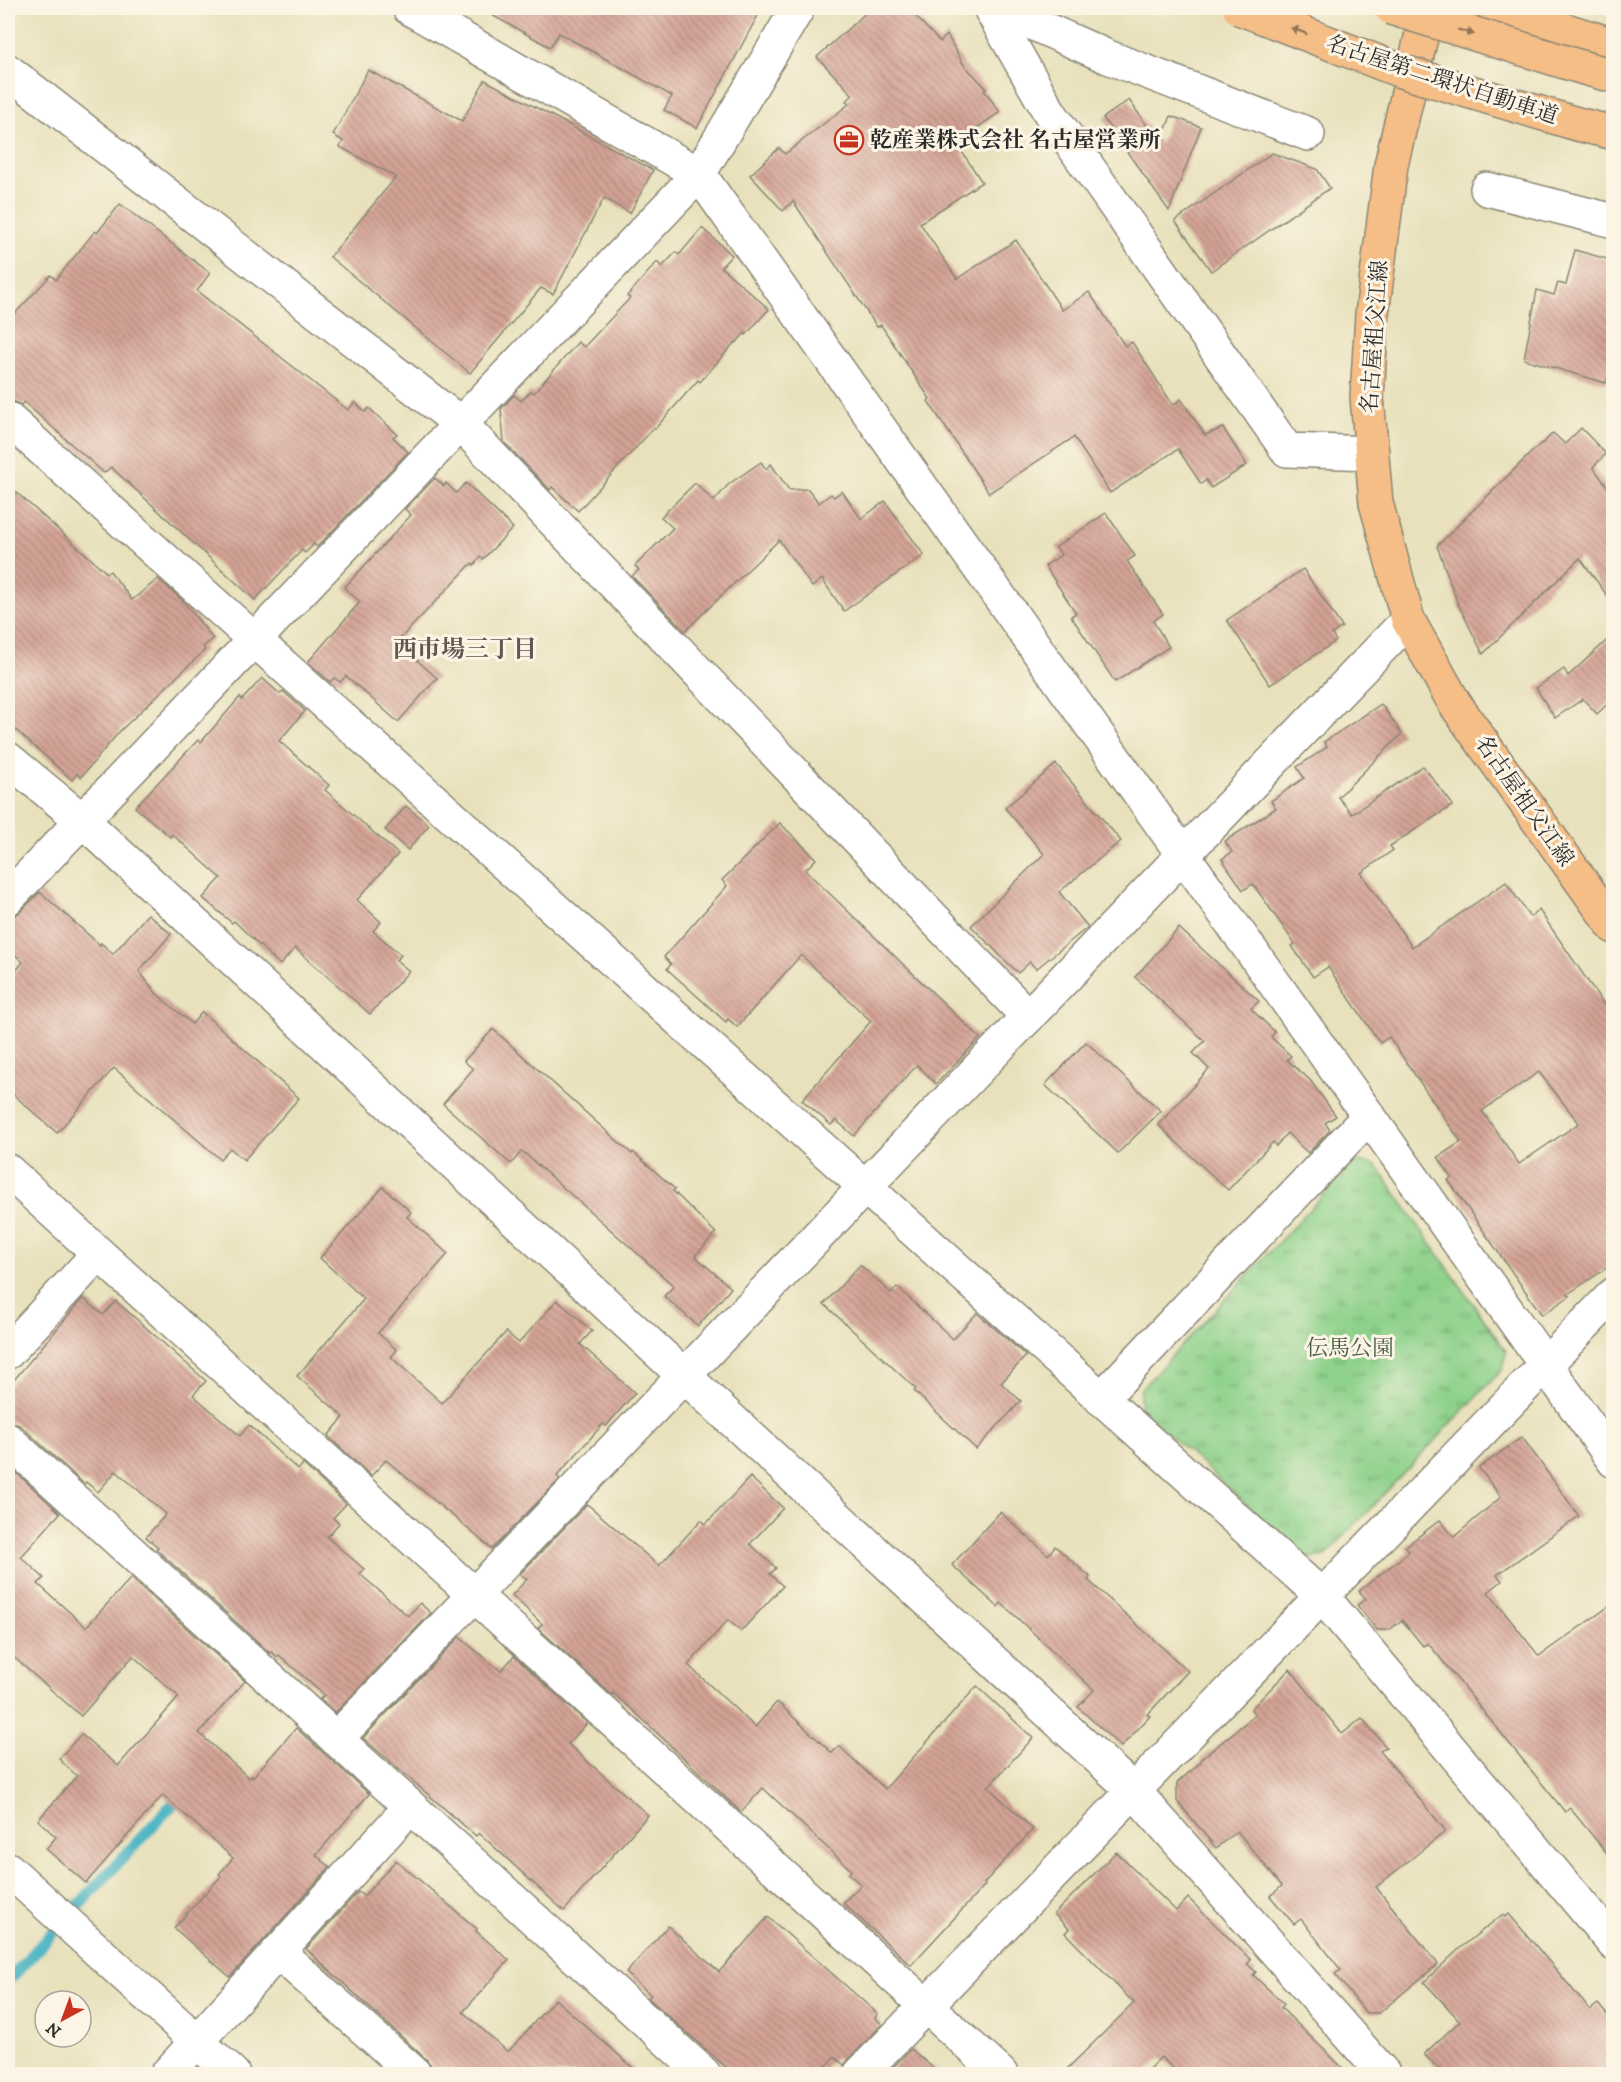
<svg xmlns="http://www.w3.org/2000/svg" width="1621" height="2082" font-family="'IM FELL DW Pica','Noto Serif JP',serif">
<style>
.park{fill:url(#park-tufts);stroke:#5c7e5a;stroke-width:1.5}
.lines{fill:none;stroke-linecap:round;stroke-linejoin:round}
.stream{stroke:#46b3c3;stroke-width:12}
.building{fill:url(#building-back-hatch);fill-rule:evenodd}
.minor-casing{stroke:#8a8674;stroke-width:36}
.major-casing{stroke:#8a8674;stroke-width:36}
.highway-casing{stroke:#8a8674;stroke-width:36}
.minor{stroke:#fff;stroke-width:33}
.major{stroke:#f6be87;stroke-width:33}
.highway{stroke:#f6be87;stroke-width:33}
.highway-bridge-casing{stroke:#8a8674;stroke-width:36;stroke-linecap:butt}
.highway-bridge{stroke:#f6be87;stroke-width:33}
.oneway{fill:#907459}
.labels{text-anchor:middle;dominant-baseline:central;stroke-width:6;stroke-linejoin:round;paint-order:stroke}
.street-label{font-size:22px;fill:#2b2b2b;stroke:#fcf5e5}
.poi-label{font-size:22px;font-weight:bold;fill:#2b2b2b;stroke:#fcf5e5;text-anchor:start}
.park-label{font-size:22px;fill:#485d48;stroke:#fcf5e5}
.neighbourhood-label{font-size:24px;font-weight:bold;fill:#665550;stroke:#fcf5e5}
</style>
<defs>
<pattern id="park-tufts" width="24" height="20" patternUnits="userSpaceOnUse" patternTransform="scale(1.5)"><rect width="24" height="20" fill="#8dd18a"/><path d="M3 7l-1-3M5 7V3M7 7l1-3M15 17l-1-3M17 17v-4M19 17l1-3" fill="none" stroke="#73aa71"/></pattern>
<pattern id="building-back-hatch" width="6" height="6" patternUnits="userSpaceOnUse" patternTransform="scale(1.5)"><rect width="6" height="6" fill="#d4a396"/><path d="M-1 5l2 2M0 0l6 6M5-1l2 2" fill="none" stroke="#ac857b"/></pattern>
</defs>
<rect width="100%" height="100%" fill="#fcf5e5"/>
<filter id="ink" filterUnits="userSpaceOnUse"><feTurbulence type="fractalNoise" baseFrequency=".0167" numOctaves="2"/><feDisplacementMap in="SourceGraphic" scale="12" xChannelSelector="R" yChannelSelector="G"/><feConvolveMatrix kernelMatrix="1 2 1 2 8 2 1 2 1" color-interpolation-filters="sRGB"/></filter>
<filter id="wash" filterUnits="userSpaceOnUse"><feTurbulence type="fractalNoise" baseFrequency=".008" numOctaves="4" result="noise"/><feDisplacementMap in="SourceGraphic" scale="24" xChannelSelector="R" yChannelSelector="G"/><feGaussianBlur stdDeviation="1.35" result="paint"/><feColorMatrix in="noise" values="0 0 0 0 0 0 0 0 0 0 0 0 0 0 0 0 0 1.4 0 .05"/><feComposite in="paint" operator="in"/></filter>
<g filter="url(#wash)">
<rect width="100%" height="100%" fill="#e8e1bc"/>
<polygon class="park" points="1355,1161 1376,1165 1506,1351 1503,1369 1325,1556 1307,1559 1140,1408 1140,1390"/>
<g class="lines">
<g class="stream">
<polyline points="76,1908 171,1806"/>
<polyline points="8,1981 54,1931"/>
</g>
</g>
<g id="blocks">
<g class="building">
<polygon points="479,8 762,8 697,128 664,110 672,96 599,55 559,33 550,47"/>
<polygon points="871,8 908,8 940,42 947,35 964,65 986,88 984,90 1000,112 961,139 965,146 960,149 982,182 920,223 957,279 1016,240 1062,310 1089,292 1125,346 1132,342 1173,405 1181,399 1205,435 1223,428 1247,465 1211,488 1206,480 1201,484 1178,449 1110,493 1074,437 989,493 928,401 930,399 881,325 877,327 793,201 783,211 750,175 779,148 785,154 849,104 846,101 853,95 817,57"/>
<polygon points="368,70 462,121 485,80 653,170 630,213 604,198 553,294 541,288 470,373 330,257 396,177 340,147 343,141 333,135"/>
<polygon points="1129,100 1160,144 1171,116 1201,127 1169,211 1103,118"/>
<polygon points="1272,153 1317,169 1330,188 1211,271 1175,221"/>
<polygon points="120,204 210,273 197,291 348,410 355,402 365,412 369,408 397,434 393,437 408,452 317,547 314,544 305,553 302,550 255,600 111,467 104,473 24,402 21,405 12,401 8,401 8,321 51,275 56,280 95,231 97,233"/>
<polygon points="702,228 732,255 721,267 769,309 746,335 745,333 736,343 735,342 700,382 698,380 655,429 654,428 578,511 552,487 550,490 504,442 501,409 514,395 521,401 531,391 534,393 578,342 584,347 630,298 627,296 657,262 662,267 676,252 679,255"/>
<polygon points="1575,250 1614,261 1614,357 1606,383 1524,359 1537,290 1554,295 1558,283 1566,285"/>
<polygon points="1581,428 1606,454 1593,467 1614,496 1614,605 1580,558 1483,654 1458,604 1437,546 1541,443 1542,444 1553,433 1565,444"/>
<polygon points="761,462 766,469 771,464 789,490 808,489 819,503 831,494 834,497 842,491 861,519 885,501 924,555 844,611 822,579 812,587 779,540 685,631 632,576 639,570 635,566 673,528 661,517 695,483 714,501 729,484"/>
<polygon points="435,478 444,486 446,483 456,493 466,483 513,528 483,559 480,557 474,565 472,563 397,642 437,678 398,722 346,676 340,682 334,678 330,682 308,662 360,602 344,588 411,515 405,509"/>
<polygon points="8,485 107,573 110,571 132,600 158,579 183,601 213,639 203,647 205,650 120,731 81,777 77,774 72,780 8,723"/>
<polygon points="1106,513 1135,556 1127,561 1163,614 1153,621 1169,647 1115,682 1071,616 1076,613 1045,566 1061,555 1056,547"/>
<polygon points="1303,569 1342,627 1332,634 1336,641 1270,685 1227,620"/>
<polygon points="1614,634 1614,698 1597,714 1583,699 1555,718 1536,688 1564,669 1568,676"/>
<polygon points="262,678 280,694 283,691 305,711 279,741 329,785 325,790 398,854 357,900 381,922 373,931 401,955 396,960 409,971 370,1014 295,948 280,965 234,921 232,923 203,898 221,878 172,834 170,837 135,807 198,740 201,742 240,697 242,700"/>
<path d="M1381,704l21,30 -64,63 14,17 71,-48 30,39 -63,41 3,4 -32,23 51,74 94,-65 24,35 9,-7 75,109v244l-46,31 2,2 -28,19 -94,-135 4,-2 -14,-21 23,-15 -72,-105 -9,6 -52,-76 -15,10 -21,-31 3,-2 -42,-60 -10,6 -21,-31 10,-7 -7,-11 51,-33 -5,-7 33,-23 -7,-11 30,-20 -3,-5zM1539,1072l40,51 -60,41 -37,-53z"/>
<polygon points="1056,764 1121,841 1059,892 1088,927 1036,969 1030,962 1018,973 971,926 1044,854 1005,808"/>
<polygon points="406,806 429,825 408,850 385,830"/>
<polygon points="780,823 816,859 805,870 980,1038 936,1084 917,1065 854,1136 836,1120 831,1125 802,1100 871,1021 801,955 737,1027 728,1019 726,1022 667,969 671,964 664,957 727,886 722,880"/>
<polygon points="40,892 100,945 101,943 113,954 148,914 171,934 139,971 156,993 192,1024 202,1012 299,1098 244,1160 230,1148 220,1159 114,1068 57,1133 8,1090 8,980 23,962 8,948 8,916 14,916 21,911"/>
<polygon points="1179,928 1259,1001 1251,1009 1275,1032 1271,1037 1291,1056 1287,1060 1310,1080 1336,1116 1325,1123 1330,1130 1308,1153 1287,1133 1276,1146 1273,1142 1228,1190 1158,1125 1209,1069 1193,1053 1205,1041 1135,977"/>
<polygon points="493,1029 632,1154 633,1152 675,1189 673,1191 716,1233 695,1256 731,1288 698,1326 664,1296 674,1286 522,1151 511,1164 443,1104 473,1069 464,1061"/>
<polygon points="1086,1042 1161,1111 1118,1153 1045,1085"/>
<polygon points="383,1187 411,1212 407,1217 448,1254 378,1333 397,1350 391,1357 442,1403 506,1332 519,1343 557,1300 592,1331 580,1344 635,1393 606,1426 603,1424 557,1476 560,1479 492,1549 386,1460 371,1476 328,1436 344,1417 297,1376 364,1299 320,1258"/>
<polygon points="860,1265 891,1293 897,1287 953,1339 977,1313 1026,1356 1001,1383 1021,1401 976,1449 914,1391 916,1389 824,1304"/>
<polygon points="83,1298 103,1315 116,1301 206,1381 193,1395 240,1436 249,1425 298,1470 303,1464 346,1504 333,1518 339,1523 327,1537 364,1569 360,1574 408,1616 420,1603 431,1613 335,1713 320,1699 324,1695 279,1655 277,1657 272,1652 270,1653 156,1549 158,1547 146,1537 166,1514 116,1471 98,1492 86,1482 84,1484 21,1426 13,1422 8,1422 8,1387"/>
<polygon points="1522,1437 1579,1516 1497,1575 1502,1581 1488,1592 1539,1656 1614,1603 1614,1862 1570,1808 1565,1812 1428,1643 1423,1646 1402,1620 1389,1630 1377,1630 1357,1605 1366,1599 1359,1591 1409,1552 1405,1547 1440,1520 1454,1537 1501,1497 1479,1468"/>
<polygon points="8,1465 60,1513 21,1557 44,1578 38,1584 86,1627 131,1578 245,1681 199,1733 249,1778 251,1776 252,1778 296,1728 369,1794 316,1855 330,1867 230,1977 174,1928 221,1876 219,1874 233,1858 163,1795 86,1883 46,1849 56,1837 38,1820 77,1776 59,1759 81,1734 118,1766 179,1697 133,1656 81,1716 8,1652"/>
<polygon points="750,1477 783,1508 750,1544 776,1568 770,1574 783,1586 741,1631 728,1620 688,1665 755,1727 777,1702 832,1753 839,1746 885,1789 977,1686 1033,1738 988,1787 1033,1829 984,1883 985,1885 911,1965 843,1903 861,1885 849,1874 851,1870 763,1788 741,1812 636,1713 613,1693 612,1695 538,1628 542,1624 512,1595 527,1579 520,1574 587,1504 659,1566 701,1520 706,1524"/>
<polygon points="1000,1512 1048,1555 1055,1546 1090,1577 1088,1580 1188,1671 1147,1715 1150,1716 1121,1747 1078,1707 1094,1690 1011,1612 1001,1603 998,1607 952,1565"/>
<polygon points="459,1637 501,1671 514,1656 587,1723 568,1744 648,1815 564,1911 479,1833 476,1836 363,1738"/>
<polygon points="1290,1669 1342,1734 1362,1718 1386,1747 1380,1751 1446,1831 1376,1887 1438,1964 1379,2013 1366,2013 1335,1974 1341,1970 1301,1919 1294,1924 1270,1896 1282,1886 1237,1831 1216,1848 1177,1801 1177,1783 1201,1762 1200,1760 1255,1715 1251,1709"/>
<polygon points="1116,1852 1176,1911 1188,1898 1251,1960 1247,1964 1256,1972 1253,1975 1284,2004 1281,2008 1349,2074 1179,2074 1161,2057 1144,2074 1062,2074 1134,2003 1065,1933 1069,1929 1054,1914"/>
<polygon points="396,1860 477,1929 476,1931 509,1960 463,2012 508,2052 555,1999 640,2074 433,2074 433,2068 427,2060 306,1949 358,1892 364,1896"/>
<polygon points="1503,1914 1505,1917 1509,1914 1590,2010 1598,2004 1614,2023 1614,2074 1444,2074 1424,2054 1460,2021 1424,1982 1459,1949"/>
<polygon points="768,1917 878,2014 875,2018 882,2024 844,2065 835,2057 819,2074 734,2074 648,1998 651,1995 626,1973 668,1926 719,1972"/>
<polygon points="911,2049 940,2074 886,2074"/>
</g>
</g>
</g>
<g filter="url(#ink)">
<use href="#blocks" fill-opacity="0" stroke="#8a8674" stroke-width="1.5"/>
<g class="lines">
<g class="minor-casing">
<g id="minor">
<polyline points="409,8 699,174 1614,1461"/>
<polyline points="990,8 1050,113 1287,450 1372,453"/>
<polyline points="998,8 1108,57 1308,134"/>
<polyline points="8,71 461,424 1028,1017"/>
<polyline points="1487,189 1614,221"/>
<polyline points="8,419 1322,1596 1614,1944"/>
<polyline points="8,759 82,820 1134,1791 1384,2074"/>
<polyline points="8,898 699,174 798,8"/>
<polyline points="8,1171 1001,2074"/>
<polyline points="8,1352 98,1254"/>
<polyline points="1101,1399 1369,1116"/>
<polyline points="8,1440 704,2074"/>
<polyline points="336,1739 1408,620"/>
<polyline points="8,1869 233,2074"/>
<polyline points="278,1952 415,2074"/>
<polyline points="167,2074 410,1807"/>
<polyline points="860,2074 1614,1294"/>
</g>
</g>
<g class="major-casing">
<polyline id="major" points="1428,8 1391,165 1372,314 1367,397 1376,503 1408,620 1455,704 1614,927"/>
</g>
<g class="highway-casing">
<polyline id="highway" points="1494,8 1614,45"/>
</g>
<use href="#minor" class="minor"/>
<use href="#major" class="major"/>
<use href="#highway" class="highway"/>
<g class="highway-bridge-casing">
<g id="highway-bridge">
<polyline points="1239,8 1401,71 1577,124 1614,133"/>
<polyline points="1391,8 1584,68 1614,76"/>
</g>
</g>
<use href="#highway-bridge" class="highway-bridge"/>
</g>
<defs><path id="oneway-solid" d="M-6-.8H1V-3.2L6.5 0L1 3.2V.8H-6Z" transform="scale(1.5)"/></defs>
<g class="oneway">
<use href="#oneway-solid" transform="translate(1299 31) rotate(-159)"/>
<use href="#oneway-solid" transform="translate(1466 32) rotate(17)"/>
</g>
</g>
<defs>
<g id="office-ring" transform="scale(1.5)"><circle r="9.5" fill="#fcf5e5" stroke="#c8321e" stroke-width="1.5"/><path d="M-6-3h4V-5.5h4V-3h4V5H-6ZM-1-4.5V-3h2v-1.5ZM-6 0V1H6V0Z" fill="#c8321e"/></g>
</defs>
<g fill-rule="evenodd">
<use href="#office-ring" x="849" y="140"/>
</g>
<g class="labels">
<g class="street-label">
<text transform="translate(1442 80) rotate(18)">名古屋第二環状自動車道</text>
<text transform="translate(1375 337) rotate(-86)">名古屋祖父江線</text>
<text transform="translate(1524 801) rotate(55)">名古屋祖父江線</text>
</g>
<g class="poi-label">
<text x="870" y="140">乾産業株式会社 名古屋営業所</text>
</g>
<g class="park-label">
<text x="1350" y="1348">伝馬公園</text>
</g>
<g class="neighbourhood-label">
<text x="465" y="650">西市場三丁目</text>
</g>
</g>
<rect width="1621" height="2082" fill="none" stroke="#fcf5e5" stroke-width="30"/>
<g transform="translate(63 2019) rotate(221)"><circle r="28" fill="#fcf5e5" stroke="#a8a49b" stroke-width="1.5"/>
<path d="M0-4.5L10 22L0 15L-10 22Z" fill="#c8321e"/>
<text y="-9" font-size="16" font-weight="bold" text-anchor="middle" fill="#2b2b2b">N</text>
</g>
</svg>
